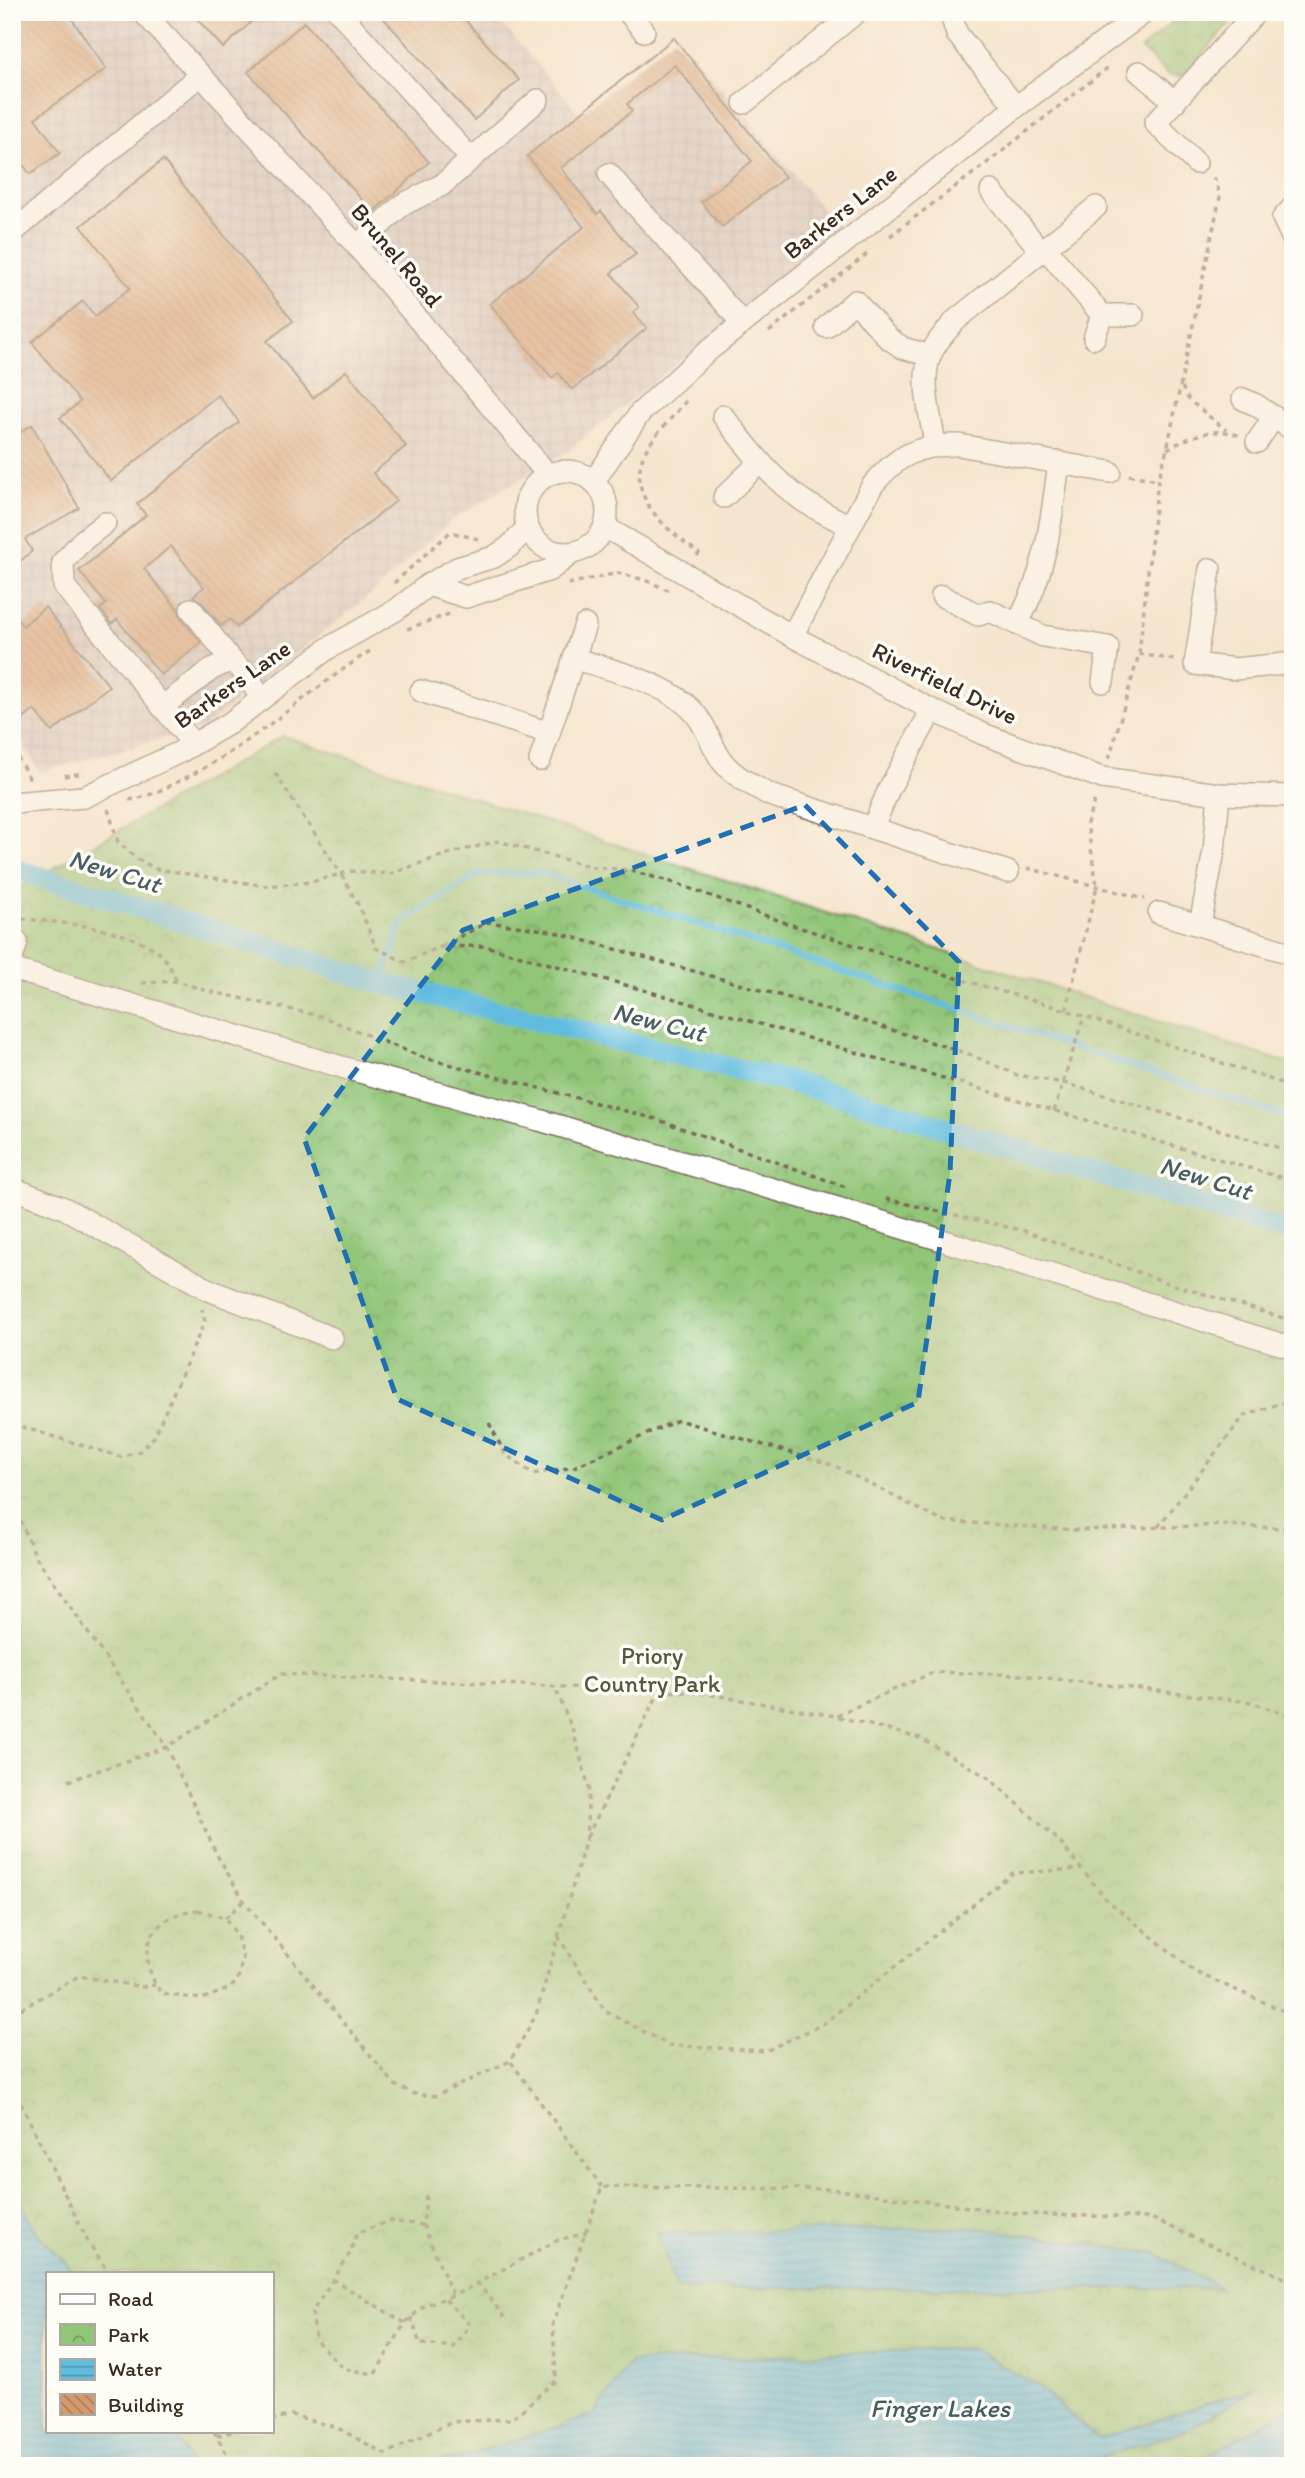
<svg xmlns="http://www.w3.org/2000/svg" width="1305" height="2478" font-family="Itim,sans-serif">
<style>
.industrial{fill:url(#industrial-grid)}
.park{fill:url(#park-crowns);stroke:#66784a;stroke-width:2;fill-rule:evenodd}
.water{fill:url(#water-rules);stroke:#4e737e;stroke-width:2}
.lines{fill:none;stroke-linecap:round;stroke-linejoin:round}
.stream{stroke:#61bcdf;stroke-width:6}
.canal{stroke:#61bcdf;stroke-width:21}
.building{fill:url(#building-back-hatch)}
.minor-casing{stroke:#7c6b5c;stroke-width:24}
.path{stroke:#7c6b5c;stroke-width:3.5;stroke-dasharray:5 5;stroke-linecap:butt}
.minor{stroke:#fff;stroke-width:21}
.marked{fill:none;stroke:#1f6fb2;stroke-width:5;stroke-dasharray:14 9;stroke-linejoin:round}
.labels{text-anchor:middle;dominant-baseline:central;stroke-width:7;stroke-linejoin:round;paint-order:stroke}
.street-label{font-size:24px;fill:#3b2a1e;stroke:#fdfcf7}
.park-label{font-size:24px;fill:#555839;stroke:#fdfcf7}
.water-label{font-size:26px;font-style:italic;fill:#485d62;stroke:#fdfcf7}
</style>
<defs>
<pattern id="industrial-grid" width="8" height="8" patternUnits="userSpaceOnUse" patternTransform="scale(1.75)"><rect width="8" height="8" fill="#d0c0bc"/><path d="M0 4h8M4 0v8" fill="none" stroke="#b4a5a1"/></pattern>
<pattern id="park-crowns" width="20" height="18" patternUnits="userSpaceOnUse" patternTransform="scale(1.75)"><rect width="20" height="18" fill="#91c577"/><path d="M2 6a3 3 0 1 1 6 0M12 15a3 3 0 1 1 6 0" fill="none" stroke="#78a061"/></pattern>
<pattern id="water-rules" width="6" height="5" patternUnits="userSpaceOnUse" patternTransform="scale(1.75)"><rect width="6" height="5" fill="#61bcdf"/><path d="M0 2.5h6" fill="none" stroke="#5199b4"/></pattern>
<pattern id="building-back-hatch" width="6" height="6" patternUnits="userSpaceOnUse" patternTransform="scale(1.75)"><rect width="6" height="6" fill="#d5996e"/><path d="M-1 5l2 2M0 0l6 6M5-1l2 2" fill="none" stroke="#ae7d5a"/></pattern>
</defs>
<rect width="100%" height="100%" fill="#fdfcf7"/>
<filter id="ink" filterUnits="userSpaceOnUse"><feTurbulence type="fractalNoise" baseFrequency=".0143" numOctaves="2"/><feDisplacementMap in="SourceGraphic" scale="14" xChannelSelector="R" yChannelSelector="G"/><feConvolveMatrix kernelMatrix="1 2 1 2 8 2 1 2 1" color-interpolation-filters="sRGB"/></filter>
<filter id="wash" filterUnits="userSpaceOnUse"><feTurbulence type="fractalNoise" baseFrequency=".00686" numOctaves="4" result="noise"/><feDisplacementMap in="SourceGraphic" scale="28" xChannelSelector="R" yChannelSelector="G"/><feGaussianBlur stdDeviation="1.57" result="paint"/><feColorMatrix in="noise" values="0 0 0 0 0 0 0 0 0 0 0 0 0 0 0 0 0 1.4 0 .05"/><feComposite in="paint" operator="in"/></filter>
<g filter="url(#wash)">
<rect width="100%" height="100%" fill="#f6e5ce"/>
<polygon class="industrial" points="12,12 492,12 592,128 690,51 842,232 565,453 453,519 379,588 203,728 39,772 12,724"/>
<g class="park">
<polygon points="1184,12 1240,12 1183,76 1168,75 1141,49"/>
<path d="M283,736l1010,329v1401h-1281v-1574zM47,2273h224v158h-224z"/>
</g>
<g class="water">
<polygon points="12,2181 33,2229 66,2263 72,2273 47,2273 47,2431 174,2431 192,2466 12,2466"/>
<polygon points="976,2228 1155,2253 1220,2288 677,2288 657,2233"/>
<polygon points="972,2348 1039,2387 1098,2439 1260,2386 1187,2430 1075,2466 414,2466 462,2457 594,2415 630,2362"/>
<polygon points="1293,2406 1293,2466 1191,2466"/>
</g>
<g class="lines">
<polyline class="stream" points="381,983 402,922 478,874 542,873 1293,1119"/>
<polyline class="canal" points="12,868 381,983 806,1086 1293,1233"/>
</g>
<g id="blocks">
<g class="building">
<polygon points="30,12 67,12 106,69 35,118 60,153 30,174 12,149 12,25"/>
<polygon points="191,12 262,12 223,48"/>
<polygon points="378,12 458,12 519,80 474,120"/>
<polygon points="304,22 429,162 373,212 248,72"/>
<polygon points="674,38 785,177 722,227 701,202 752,161 675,65 627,104 632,111 561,168 597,214 601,211 636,254 611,273 639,307 633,312 647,328 572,390 558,373 552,378 490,304 584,227 527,156"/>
<polygon points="163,160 293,321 267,341 313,398 346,371 406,446 373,473 396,501 237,627 230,619 221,626 201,601 193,596 204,587 171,546 144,569 178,609 181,617 201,643 161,675 117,619 112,624 100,609 106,604 79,571 146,515 137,504 239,422 218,395 111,481 60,418 80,402 32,342 83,301 95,316 130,288 81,226"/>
<polygon points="32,425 79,508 25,539 32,551 12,568 12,437"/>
<polygon points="45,607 109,686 52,732 34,710 19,723 12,714 12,613 23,626"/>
</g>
</g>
</g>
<g filter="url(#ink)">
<use href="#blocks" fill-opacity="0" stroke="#7c6b5c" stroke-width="2"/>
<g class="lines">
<g class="minor-casing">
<g id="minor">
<polyline points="143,12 357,246 547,474"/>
<polyline points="339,12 471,159"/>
<polyline points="628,12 644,31"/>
<polyline points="950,12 957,34 1016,107"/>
<polyline points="1139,72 1175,102"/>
<polyline points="744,103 857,12"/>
<polyline points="1196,163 1155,123 1256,12"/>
<path d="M609,174c42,51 90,98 133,149"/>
<polyline points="991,191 1042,252"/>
<polyline points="1293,207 1283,218 1293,239"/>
<polyline points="12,233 200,75"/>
<polyline points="357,246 402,205 442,185 538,100"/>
<polyline points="1046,249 1102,315 1133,315"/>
<polyline points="826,327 855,301 888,338 903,348 930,356"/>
<polyline points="1094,338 1102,315"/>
<polyline points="1243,399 1256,405 1293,430"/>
<path d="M723,416c24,30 47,62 79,84 15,10 32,18 48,26"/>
<polyline points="1257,442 1274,417"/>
<path d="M935,444c-4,-27 -15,-62 -5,-88 6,-15 17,-25 26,-36l140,-113"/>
<circle cx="566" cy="512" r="41"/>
<polyline points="594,481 640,413 704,354 1016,107 1145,12"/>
<polyline points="724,497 760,462"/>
<polyline points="105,523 82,541 63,562 64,586 193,744"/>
<polyline points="605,527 792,636 932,710 983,734 1102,778 1219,794 1293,796"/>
<polyline points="1210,569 1195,664 1235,669 1293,663"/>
<polyline points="428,585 466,597 550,570 571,554"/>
<polyline points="942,596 978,615 990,611 1043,636 1108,647 1103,682"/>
<polyline points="191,609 231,660"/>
<path d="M1017,624c30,-53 34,-103 42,-162"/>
<path d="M792,636l80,-150c25,-31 47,-42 87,-41l151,27"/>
<path d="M575,659c35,10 91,24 117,51 14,14 19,35 30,51 12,16 31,24 48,34l238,77"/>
<polyline points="421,691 549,733"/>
<polyline points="162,707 212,669 231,660 249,677 261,699"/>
<polyline points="540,760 585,625"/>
<polyline points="12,803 84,797 180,752 230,723 327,649 396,610 428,585 457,568 494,557 509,547 527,528"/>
<polyline points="873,827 889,789 932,710"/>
<polyline points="1159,913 1293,954"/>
<polyline points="1200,925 1214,851 1219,794"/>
<polyline points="12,958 17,942"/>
<polyline points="12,969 345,1068 539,1120 834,1207 1293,1348"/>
<polyline points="12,1188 64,1208 209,1290 332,1338"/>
</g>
</g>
<g class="path">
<polyline points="1165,20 1174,12"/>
<polyline points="890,236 991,160 1111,65"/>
<polyline points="769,332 867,254"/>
<polyline points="1182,387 1189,400 1226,430"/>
<path d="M686,401c-12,15 -33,35 -41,51 -21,45 22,78 54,101l-2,3"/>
<path d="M1167,449c23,-12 47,-24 73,-13"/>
<polyline points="1129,475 1158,480"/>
<polyline points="394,583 450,532 478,539"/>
<polyline points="568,584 618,573 645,580 668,590"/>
<polyline points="407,629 449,614"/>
<polyline points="1139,654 1175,660"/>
<polyline points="12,748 31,781"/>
<polyline points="1109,759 1139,654 1158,480 1167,449 1220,197 1216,181 1211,176"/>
<polyline points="275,773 341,874 349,871 390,874 444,855 498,841 592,867 628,870 675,883 789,924 966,981 1066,1010 1293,1087"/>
<polyline points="64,776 84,773"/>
<path d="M129,800c18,-3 33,-10 50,-19 70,-33 126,-88 191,-130"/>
<polyline points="108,809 118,842 137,859 156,869 266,886 311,882 341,874 360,908 376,948 405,962 440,947 485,946 665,996 1293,1181"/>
<polyline points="1027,868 1145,899"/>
<path d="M12,918c40,4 123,8 151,39 6,6 10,16 14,24"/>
<polyline points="442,946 488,922 551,931 786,997 969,1054 1017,1075 1064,1083 1293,1152"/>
<polyline points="142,983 177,981 204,990 320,1016 422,1057 656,1119 849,1188"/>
<polyline points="1066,1010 1097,886 1087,823 1096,796"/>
<polyline points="1054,1111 1084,1016"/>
<polyline points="886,1199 1025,1231 1171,1284 1293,1321"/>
<polyline points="489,1423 505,1454 533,1474 574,1467 678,1420 833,1465 942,1521 1077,1530 1224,1525 1293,1529"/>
<polyline points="12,1424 121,1457 140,1451 154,1437 205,1321 202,1309"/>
<polyline points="12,1502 36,1557 167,1747 217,1855 244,1901 395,2085 415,2094 436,2096 510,2061 536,2015 586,1839 589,1788 574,1734 555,1687"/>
<polyline points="1158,1527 1244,1416 1293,1399"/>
<polyline points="837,1715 934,1672 1022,1675 1250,1702 1293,1717"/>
<polyline points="68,1781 167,1747 281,1674 701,1693 835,1716 920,1738 989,1778 1058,1840 1106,1899 1195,1972 1293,2015"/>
<polyline points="587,1837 659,1692"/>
<path d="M198,1910l27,8 12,17 6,23 -6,24 -9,7 -26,10 -40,-5c-29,-38 -13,-81 36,-84z"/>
<polyline points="225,1918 244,1901"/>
<polyline points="558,1936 605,2011 669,2045 766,2051 823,2024 1013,1873 1081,1869"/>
<polyline points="12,2014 79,1976 142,1987 155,1985"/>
<polyline points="511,2062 602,2187"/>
<polyline points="12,2085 87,2240 109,2273"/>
<polyline points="426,2195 423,2225 453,2296"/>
<polyline points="423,2225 389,2221 357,2233 349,2255 312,2312 316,2340 344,2369 375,2374 405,2323 425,2305 453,2296 558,2240 586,2233"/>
<polyline points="332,2279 405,2323"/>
<polyline points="477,2282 505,2318"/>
<polyline points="411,2317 420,2344 454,2347 470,2325 444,2298"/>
<polyline points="271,2420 291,2415 336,2427 385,2454 452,2422 512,2419 556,2380 553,2323 602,2187 831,2189 1023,2214 1151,2218 1293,2282"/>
<polyline points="214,2431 233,2466"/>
<polyline points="217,2436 235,2431"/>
</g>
<use href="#minor" class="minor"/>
</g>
</g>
<path d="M0 0H1305V2478H0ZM805,805l154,157 -9,211 -32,229 -256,118 -265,-121 -93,-261 159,-208z" fill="#f6e5ce" fill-opacity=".55" fill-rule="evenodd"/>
<path class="marked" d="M805,805l154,157 -9,211 -32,229 -256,118 -265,-121 -93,-261 159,-208z"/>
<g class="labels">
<g class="street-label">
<text transform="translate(840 212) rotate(-38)">Barkers Lane</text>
<text transform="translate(397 255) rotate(50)">Brunel Road</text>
<text transform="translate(945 683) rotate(26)">Riverfield Drive</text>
<text transform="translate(232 684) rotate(-35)">Barkers Lane</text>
</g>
<g class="park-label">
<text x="652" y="1655">Priory<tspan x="652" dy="28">Country Park</tspan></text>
</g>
<g class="water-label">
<text transform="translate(115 871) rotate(17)">New Cut</text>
<text transform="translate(659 1022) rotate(14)">New Cut</text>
<text transform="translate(1206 1178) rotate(17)">New Cut</text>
<text x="940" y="2408">Finger Lakes</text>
</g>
</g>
<rect width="1305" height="2478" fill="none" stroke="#fdfcf7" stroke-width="42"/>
<rect x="46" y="2272" width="228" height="161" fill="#fdfcf7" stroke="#afa8a0" stroke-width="2"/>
<rect x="60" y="2294" width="35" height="10" fill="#ffffff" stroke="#afa8a0" stroke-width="2"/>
<text x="108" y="2306" font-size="21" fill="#3b2a1e">Road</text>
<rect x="60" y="2324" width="35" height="21" fill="url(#park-crowns)" stroke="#afa8a0" stroke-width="2"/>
<text x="108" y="2342" font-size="21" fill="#3b2a1e">Park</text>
<rect x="60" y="2359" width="35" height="21" fill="url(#water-rules)" stroke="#afa8a0" stroke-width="2"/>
<text x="108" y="2376" font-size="21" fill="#3b2a1e">Water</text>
<rect x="60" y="2394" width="35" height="21" fill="url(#building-back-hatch)" stroke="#afa8a0" stroke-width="2"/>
<text x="108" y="2412" font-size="21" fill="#3b2a1e">Building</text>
</svg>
